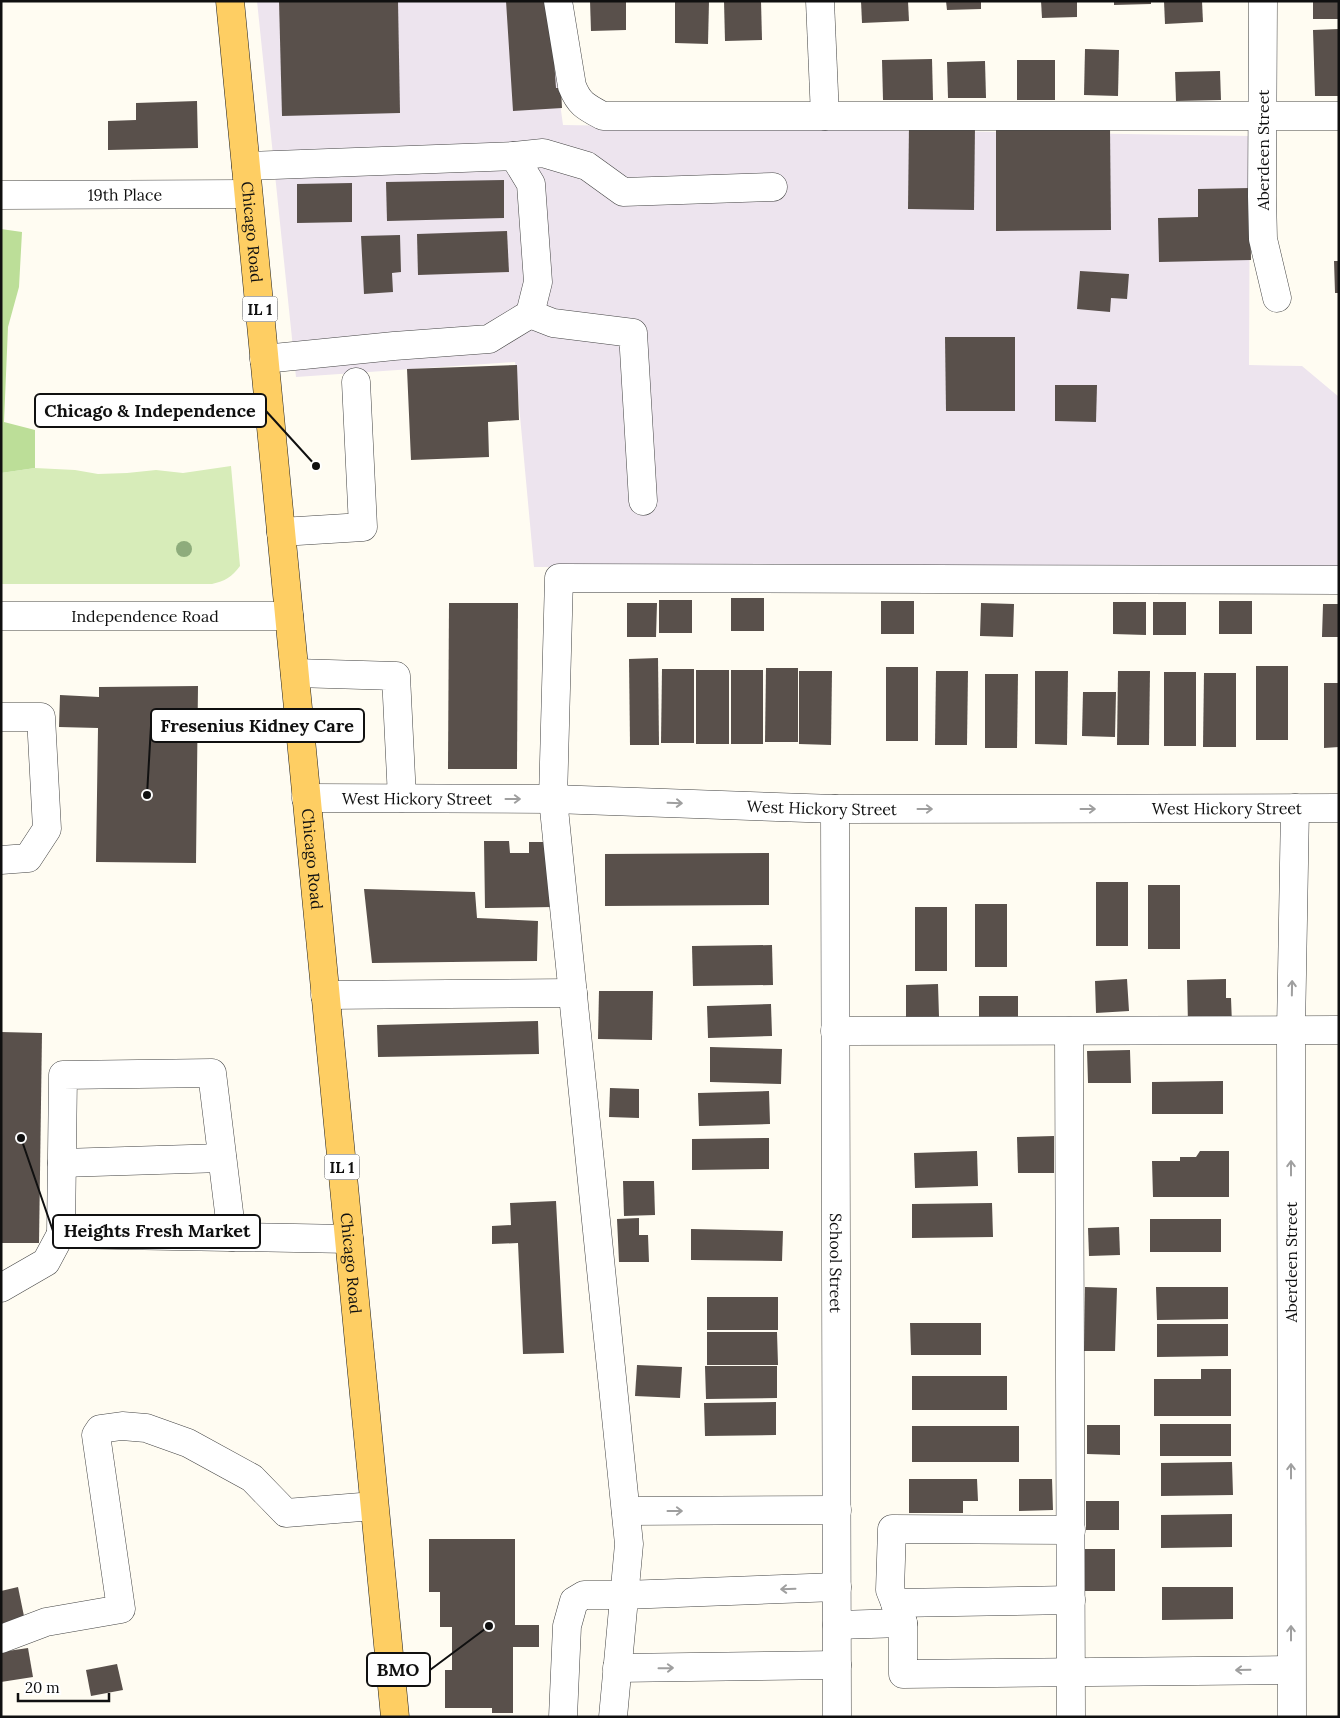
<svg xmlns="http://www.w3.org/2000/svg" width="1340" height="1718" font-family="Lora,serif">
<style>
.industrial{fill:#ede4ee}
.green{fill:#d7ecb9}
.forest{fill:#bcde98}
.building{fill:#59504b}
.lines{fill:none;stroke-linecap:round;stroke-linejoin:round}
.minor-casing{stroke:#434343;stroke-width:29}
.major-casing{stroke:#212121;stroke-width:29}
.minor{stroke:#fff;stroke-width:28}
.major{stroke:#fece63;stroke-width:28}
.tree{fill:#8eac7c}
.oneway{stroke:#9f9f9f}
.labels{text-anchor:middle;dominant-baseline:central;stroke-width:5;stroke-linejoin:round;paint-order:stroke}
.shield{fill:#fff;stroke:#585858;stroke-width:1}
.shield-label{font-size:15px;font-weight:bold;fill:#101010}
.street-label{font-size:16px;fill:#101010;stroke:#fff}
.leader{fill:none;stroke:#101010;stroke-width:2}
.callout-dot{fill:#101010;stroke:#fff;stroke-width:2}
.callout{fill:#fff;stroke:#101010;stroke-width:2}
.callout-label{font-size:18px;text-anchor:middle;font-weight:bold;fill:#101010}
</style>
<rect width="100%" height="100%" fill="#fffcf2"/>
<polygon class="industrial" points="257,1 546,1 563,125 1250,136 1249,365 1302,366 1339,397 1339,570 534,567 515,362 296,377"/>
<path class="green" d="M231,466l9,100c-8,11 -15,15 -28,18h-211v-111l34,-5 40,2 23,4 29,-1 29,-3 27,3z"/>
<polygon class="forest" points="1,229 22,232 19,287 8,327 4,422 35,430 35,468 1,473"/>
<g class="building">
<polygon points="279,1 398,1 400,113 282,116"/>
<polygon points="506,1 550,1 556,88 561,88 562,108 513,111"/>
<polygon points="590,1 626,1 626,30 591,31"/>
<polygon points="675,1 709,1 708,44 675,43"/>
<polygon points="724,1 761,1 762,40 725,41"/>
<polygon points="861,1 908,1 909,21 862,23"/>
<polygon points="946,1 981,1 981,9 947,10"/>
<polygon points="1041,1 1077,1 1077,17 1042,18"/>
<polygon points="1114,1 1151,1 1151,4 1114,5"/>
<polygon points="1164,1 1202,1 1203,22 1165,24"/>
<rect x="1313" y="1" width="26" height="18"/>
<polygon points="1339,29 1339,96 1315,96 1313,30"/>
<polygon points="1085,49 1119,50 1118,96 1084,95"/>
<polygon points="932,59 933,100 883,100 882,60"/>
<rect x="1017" y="60" width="38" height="40"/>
<polygon points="985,61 986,98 948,98 947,62"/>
<polygon points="1220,71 1221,100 1176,101 1175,72"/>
<polygon points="197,101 198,148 108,150 108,121 136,120 136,103"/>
<polygon points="909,125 975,126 974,210 908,209"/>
<polygon points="996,127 1110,127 1111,230 996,231"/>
<polygon points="504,180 504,218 387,221 386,182"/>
<polygon points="352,183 352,222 297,223 297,184"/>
<polygon points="1250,188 1251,260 1159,262 1158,218 1198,217 1198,189"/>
<polygon points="507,231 509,272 418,275 417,234"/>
<polygon points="400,235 401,272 392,273 393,292 364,294 361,236"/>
<polygon points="1334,261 1339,261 1339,293 1335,293"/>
<polygon points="1080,271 1129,274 1127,299 1111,298 1110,312 1077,309"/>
<polygon points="945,337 1015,337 1015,411 946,411"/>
<polygon points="517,365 519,420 488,422 489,457 411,460 407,369"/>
<polygon points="1055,385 1097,385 1096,422 1055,421"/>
<rect x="731" y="598" width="33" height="33"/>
<rect x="659" y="600" width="33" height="33"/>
<rect x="881" y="601" width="33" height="33"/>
<rect x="1219" y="601" width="33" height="33"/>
<polygon points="1113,602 1146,602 1146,635 1113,634"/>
<rect x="1153" y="602" width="33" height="33"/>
<polygon points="449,603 518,603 517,769 448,769"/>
<polygon points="627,603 657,603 656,637 627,637"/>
<polygon points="981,603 1014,604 1013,637 980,636"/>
<polygon points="1323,604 1339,604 1339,637 1322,637"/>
<polygon points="658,658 659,745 630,745 629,659"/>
<rect x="1256" y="666" width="32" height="74"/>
<rect x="886" y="667" width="32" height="74"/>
<polygon points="766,668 798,668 798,742 765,742"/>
<polygon points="662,669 694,669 694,743 661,743"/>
<rect x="696" y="670" width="33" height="74"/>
<rect x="731" y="670" width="32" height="74"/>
<polygon points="799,671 832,671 831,745 799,744"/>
<polygon points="936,671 968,671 967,745 935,745"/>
<polygon points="1035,671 1068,671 1067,745 1035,744"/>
<polygon points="1118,671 1150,671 1149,745 1117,745"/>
<rect x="1164" y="672" width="32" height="74"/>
<polygon points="1204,673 1236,673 1236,747 1203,747"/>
<polygon points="985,674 1018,674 1017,748 985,748"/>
<polygon points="1324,683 1339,683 1339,747 1324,748"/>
<polygon points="198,686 196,863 96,862 98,728 59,727 60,695 99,697 99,687"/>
<polygon points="1083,692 1116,692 1115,737 1082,736"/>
<polygon points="484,841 509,841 510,853 529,853 529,842 553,842 553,907 485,908"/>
<polygon points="769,853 769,905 605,906 605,854"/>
<rect x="1096" y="882" width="32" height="64"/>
<rect x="1148" y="885" width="32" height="64"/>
<polygon points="364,889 475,892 477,918 538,921 537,961 372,963"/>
<rect x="975" y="904" width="32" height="63"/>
<rect x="915" y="907" width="32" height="64"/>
<polygon points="772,945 773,985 693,986 692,946"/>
<polygon points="1127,979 1129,1011 1096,1013 1095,981"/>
<polygon points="1226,979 1226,998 1231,998 1232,1024 1188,1024 1187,980"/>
<polygon points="938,984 939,1017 906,1018 906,985"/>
<polygon points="599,991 653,991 652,1040 598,1039"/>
<rect x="979" y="996" width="39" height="31"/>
<polygon points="771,1004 772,1036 708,1038 707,1006"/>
<polygon points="538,1021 539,1054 378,1057 377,1025"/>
<polygon points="1,1032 42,1033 39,1243 1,1243"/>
<polygon points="710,1047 782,1049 781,1084 710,1082"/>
<polygon points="1130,1050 1131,1083 1088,1083 1087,1051"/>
<polygon points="1223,1081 1223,1114 1152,1114 1152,1082"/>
<polygon points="610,1088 639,1089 639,1118 609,1117"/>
<polygon points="769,1091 770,1124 699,1126 698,1093"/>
<polygon points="1054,1136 1054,1173 1018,1173 1017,1137"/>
<polygon points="769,1138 769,1169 692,1170 692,1139"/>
<polygon points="977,1151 978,1186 915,1188 914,1153"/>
<polygon points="1200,1151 1229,1151 1229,1197 1153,1197 1152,1161 1180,1161 1180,1157 1196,1157"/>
<polygon points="623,1181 654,1181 655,1215 624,1216"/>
<polygon points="556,1201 564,1353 523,1354 518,1243 492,1244 492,1226 511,1225 510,1203"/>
<polygon points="992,1203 993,1237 912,1238 912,1204"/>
<polygon points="639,1218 639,1235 648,1235 649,1262 619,1262 617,1219"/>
<rect x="1150" y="1219" width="71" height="33"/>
<polygon points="1119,1227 1120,1255 1089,1256 1088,1228"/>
<polygon points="691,1229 783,1231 782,1261 691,1260"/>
<polygon points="1085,1287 1117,1288 1115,1351 1084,1351"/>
<polygon points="1156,1287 1228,1287 1228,1319 1157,1320"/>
<rect x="707" y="1297" width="71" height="33"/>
<polygon points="910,1323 981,1323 981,1355 911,1355"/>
<polygon points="1157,1324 1228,1324 1228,1356 1157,1357"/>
<polygon points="707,1332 777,1332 778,1365 707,1365"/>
<polygon points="637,1365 682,1367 680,1398 635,1396"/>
<polygon points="705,1366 777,1366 777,1398 706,1399"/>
<polygon points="1201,1369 1231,1369 1231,1416 1154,1416 1154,1379 1201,1379"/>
<rect x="912" y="1376" width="95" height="34"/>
<polygon points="776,1402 776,1435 705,1436 704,1403"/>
<rect x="1160" y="1424" width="71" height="32"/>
<polygon points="1087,1425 1120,1425 1120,1455 1087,1454"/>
<rect x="912" y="1426" width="107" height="36"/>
<polygon points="1232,1462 1233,1495 1161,1496 1161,1463"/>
<polygon points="909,1479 977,1479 978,1501 963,1501 963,1513 909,1513"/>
<polygon points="1019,1479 1052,1479 1053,1510 1019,1511"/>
<rect x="1086" y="1501" width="33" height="29"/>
<polygon points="1232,1514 1232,1547 1161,1548 1161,1515"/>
<polygon points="429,1539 515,1539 515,1625 539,1625 539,1647 513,1647 513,1713 492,1713 492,1708 445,1708 445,1670 452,1670 452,1627 440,1627 440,1592 429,1592"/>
<polygon points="1082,1549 1115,1549 1115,1591 1081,1591"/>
<polygon points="18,1587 25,1621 1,1627 1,1591"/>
<polygon points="1162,1587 1233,1587 1233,1619 1162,1620"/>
<polygon points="28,1648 33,1677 1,1682 1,1652"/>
<polygon points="117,1664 123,1690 91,1696 86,1670"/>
</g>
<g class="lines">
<g class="minor-casing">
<g id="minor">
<path d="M558,1l14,85c7,18 14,21 31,30h736"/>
<polyline points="820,1 825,116"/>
<polyline points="1263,1 1262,196 1263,239 1277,298"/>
<polyline points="514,156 543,153 587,166 623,192 773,187"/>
<polyline points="246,166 514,156 531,184 538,282 530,314 489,339 394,346 264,359"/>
<path id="s1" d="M1,195l247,-1"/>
<polyline points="530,314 553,323 633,333 643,501"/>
<polyline points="281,532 363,527 356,382"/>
<path id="s2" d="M1,616h288"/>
<polyline points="295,673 396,676 402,798"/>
<polyline points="1,717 41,717 47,829 28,858 1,860"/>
<path id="s3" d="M306,798l247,1 282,10 504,-1"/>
<path id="s4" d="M835,809l2,908"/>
<polyline points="325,995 573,993"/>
<polyline points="835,1031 1339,1030"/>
<polyline points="1069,1031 1071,1717"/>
<polyline points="62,1163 222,1158"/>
<polyline points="61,1234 63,1075 212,1073 232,1237"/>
<polyline points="1,1288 46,1262 61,1234 349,1239"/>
<polyline points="626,1511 837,1510"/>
<polyline points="895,1603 1071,1600"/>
<polyline points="903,1623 890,1590 892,1529 1071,1530"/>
<polyline points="837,1625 903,1623 903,1674 1291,1670"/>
<polyline points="1,1639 46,1622 121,1609 96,1435 100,1429 122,1426 146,1428 188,1443 252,1478 286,1513 374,1506"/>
<polyline points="617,1668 837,1665"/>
<polyline points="563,1717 567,1626 574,1601 584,1595 624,1595 837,1587"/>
<polyline points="613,1717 629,1544 553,799 559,578 1339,580"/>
<polyline points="1292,1717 1291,1030 1295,808"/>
</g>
</g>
<g class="major-casing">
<g id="major">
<path id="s5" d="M230,1l165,1716"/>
</g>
</g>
<use href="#minor" class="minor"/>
<use href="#major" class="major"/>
</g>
<circle class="tree" cx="184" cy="549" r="8"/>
<defs><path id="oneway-shaft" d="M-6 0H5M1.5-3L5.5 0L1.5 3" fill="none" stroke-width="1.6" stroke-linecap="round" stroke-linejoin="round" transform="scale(1.25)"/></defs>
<g class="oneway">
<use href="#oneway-shaft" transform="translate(513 799)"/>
<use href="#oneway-shaft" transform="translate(675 803) rotate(2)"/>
<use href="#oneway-shaft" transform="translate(925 809)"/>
<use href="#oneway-shaft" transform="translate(1088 809)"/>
<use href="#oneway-shaft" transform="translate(1292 988) rotate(-89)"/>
<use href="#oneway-shaft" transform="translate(1291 1168) rotate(-90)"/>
<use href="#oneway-shaft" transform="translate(1291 1471) rotate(-90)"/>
<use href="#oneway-shaft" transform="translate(675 1511)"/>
<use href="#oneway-shaft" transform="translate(788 1589) rotate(178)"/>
<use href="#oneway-shaft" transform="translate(1291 1633) rotate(-90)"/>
<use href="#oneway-shaft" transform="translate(666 1668) rotate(-1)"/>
<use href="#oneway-shaft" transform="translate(1243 1670) rotate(179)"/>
</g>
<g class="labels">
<g class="shield">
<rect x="242.5" y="296.5" width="35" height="25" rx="4"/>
<rect x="324.5" y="1154.5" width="35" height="25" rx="4"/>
</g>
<g class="shield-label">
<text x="260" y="309">IL 1</text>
<text x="342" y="1167">IL 1</text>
</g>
<g class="street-label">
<text transform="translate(1263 150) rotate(-90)">Aberdeen Street</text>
<text stroke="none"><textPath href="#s1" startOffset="124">19th Place</textPath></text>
<text stroke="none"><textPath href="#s5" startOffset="232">Chicago Road</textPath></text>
<text stroke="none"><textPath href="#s2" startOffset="144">Independence Road</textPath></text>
<text stroke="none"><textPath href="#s3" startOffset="111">West Hickory Street</textPath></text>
<text stroke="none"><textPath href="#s3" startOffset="516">West Hickory Street</textPath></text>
<text stroke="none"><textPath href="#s3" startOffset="921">West Hickory Street</textPath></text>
<text stroke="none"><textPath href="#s5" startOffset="862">Chicago Road</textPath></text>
<text stroke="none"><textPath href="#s5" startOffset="1268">Chicago Road</textPath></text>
<text transform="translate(1291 1262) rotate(-90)">Aberdeen Street</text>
<text stroke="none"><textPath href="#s4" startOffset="454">School Street</textPath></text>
</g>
</g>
<path class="leader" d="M316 466L266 411M147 795L151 726M21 1138L53 1231M489 1626L430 1670"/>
<g class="callout-dot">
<circle cx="316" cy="466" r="5"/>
<circle cx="147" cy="795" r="5"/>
<circle cx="21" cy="1138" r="5"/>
<circle cx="489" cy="1626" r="5"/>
</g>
<g class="callout">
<rect x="35" y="394" width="231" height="33" rx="5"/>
<rect x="151" y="709" width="213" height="33" rx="5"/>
<rect x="53" y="1215" width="207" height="33" rx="5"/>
<rect x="367" y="1653" width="63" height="33" rx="5"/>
</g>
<g class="callout-label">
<text x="150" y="417">Chicago &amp; Independence</text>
<text x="257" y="732">Fresenius Kidney Care</text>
<text x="157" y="1237">Heights Fresh Market</text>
<text x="398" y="1676">BMO</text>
</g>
<rect width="1340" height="1718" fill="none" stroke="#101010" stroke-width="5"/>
<path d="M18 1693v8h91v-8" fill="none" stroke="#101010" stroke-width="2.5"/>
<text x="25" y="1693" font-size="15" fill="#101010" stroke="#ffffff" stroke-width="4" paint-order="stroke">20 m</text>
</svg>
